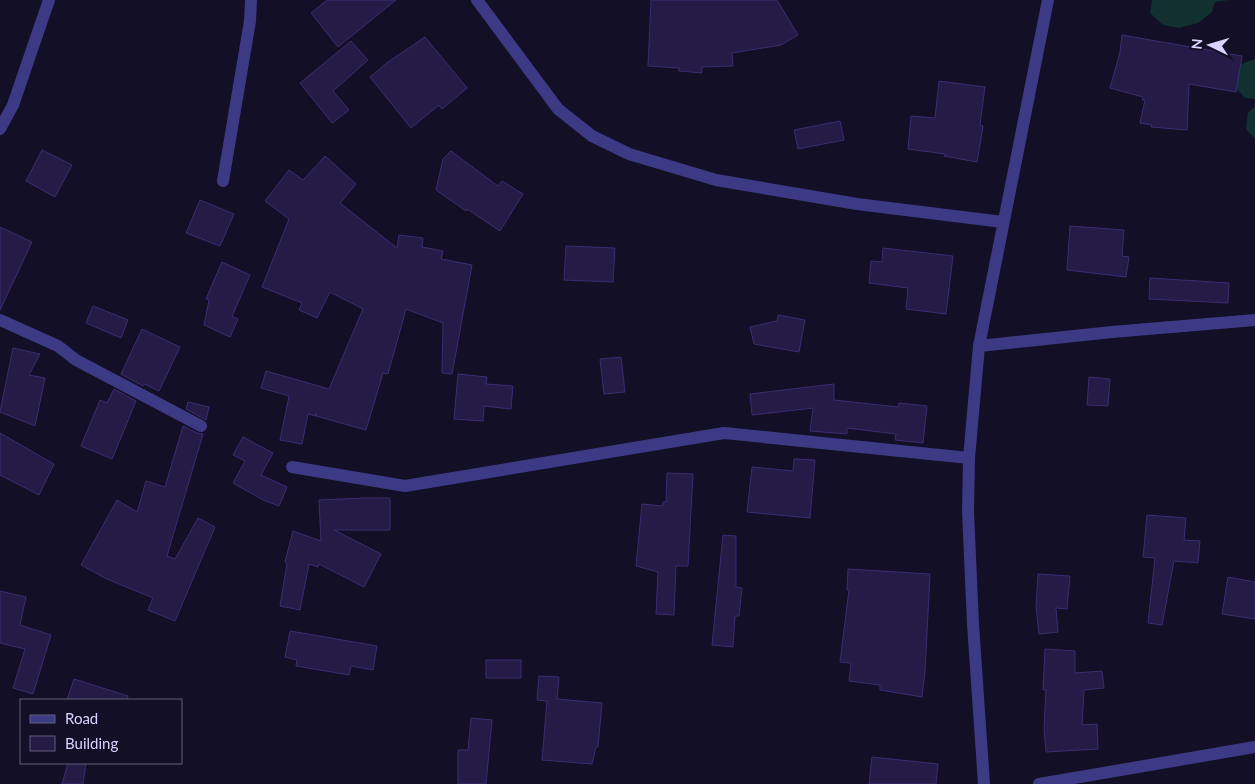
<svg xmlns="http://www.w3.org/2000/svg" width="1255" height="784" font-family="Lato,sans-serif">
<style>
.green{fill:#12302f}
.building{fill:#241b47;stroke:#3b2d73}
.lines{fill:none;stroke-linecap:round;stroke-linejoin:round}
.minor{stroke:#3d3a85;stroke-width:12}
</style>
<rect width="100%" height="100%" fill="#130f26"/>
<g class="green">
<polygon points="1152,0 1229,0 1215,2 1212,12 1198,23 1179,28 1163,25 1150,13"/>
<polygon points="1255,59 1255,99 1245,98 1229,80 1233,67"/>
<polygon points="1255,106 1255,139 1246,129 1248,113"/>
</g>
<g class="building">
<polygon points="327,0 396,0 338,47 311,13"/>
<polygon points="651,0 777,0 798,35 781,45 732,53 733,66 702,67 702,73 679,71 679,68 648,66"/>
<polygon points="1122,35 1242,56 1236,92 1189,84 1187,130 1151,127 1152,125 1140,123 1145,100 1142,100 1143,97 1110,88 1120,52"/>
<polygon points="425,37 467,88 442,109 439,105 411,128 370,77 388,62"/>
<polygon points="351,41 368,60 333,91 349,110 332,123 300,83"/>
<polygon points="939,81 985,87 980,125 983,126 977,162 944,156 945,154 908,149 911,116 935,118"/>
<polygon points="840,121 844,140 798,149 794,130"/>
<polygon points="42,150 72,165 55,197 26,181"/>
<polygon points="451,151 498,186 502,181 523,194 500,231 467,209 466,211 436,190 443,159"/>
<polygon points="325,156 356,184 340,203 397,248 399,235 423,238 422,247 443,251 441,259 472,265 452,374 442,373 443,323 406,309 388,374 383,373 366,430 316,416 316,413 315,416 308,414 302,444 280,440 289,396 261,388 266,371 329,389 363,309 330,292 317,318 299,310 302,303 262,287 289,219 265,201 289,170 303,180"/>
<polygon points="200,200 234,214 220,246 186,233"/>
<polygon points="1070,226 1124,230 1122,256 1129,257 1126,277 1067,270"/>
<polygon points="0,227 32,242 0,310"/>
<polygon points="566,246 615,248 613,282 564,280"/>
<polygon points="883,248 953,256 946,314 906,309 908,288 869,283 871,261 882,262"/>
<polygon points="222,262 250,275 232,316 238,319 230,337 204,325 209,300 206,299"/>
<polygon points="1150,278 1229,283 1228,303 1149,299"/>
<polygon points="93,306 128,320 121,338 86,323"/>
<polygon points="778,315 805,320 799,352 754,344 750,327 777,321"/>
<polygon points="142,329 180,347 159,391 144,384 143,386 121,374"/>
<polygon points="13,348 40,354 29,375 45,378 35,426 0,412"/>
<polygon points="621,357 625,392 604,394 600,359"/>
<polygon points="458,374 487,377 486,384 513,386 511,409 484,406 483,421 454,419"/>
<polygon points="1089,377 1110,379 1108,406 1087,405"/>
<polygon points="834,384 834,400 898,407 899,403 927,406 923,443 895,440 896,434 847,428 847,434 810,431 813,408 752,415 750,394"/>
<polygon points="114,389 136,401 112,459 81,446 100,400 107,403"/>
<polygon points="188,402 209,407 206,420 186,409"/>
<polygon points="183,426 197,433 203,434 167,556 175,559 198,518 215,527 175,621 148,610 153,598 107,579 81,565 117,500 137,512 146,481 165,487"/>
<polygon points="0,433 54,464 39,495 0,475"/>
<polygon points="243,437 273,453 261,475 287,487 279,506 263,500 233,483 245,461 233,455"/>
<polygon points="794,459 815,460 810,518 747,512 752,467 793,471"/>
<polygon points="667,473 693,474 688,566 676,566 674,615 656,614 658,572 636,566 642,504 663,506 663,502 666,502"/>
<polygon points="364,498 390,498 390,530 334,530 381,554 364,587 319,564 318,567 309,564 300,610 280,606 287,563 285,562 293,531 321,541 319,500"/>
<polygon points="1147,515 1186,518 1184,540 1200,541 1198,563 1174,561 1162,625 1148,623 1155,558 1143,557"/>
<polygon points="723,535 736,536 736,587 742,588 739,616 735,616 733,647 712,645"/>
<polygon points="848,569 930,574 925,671 922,697 880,690 880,685 849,681 851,663 840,662 849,590 847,590"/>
<polygon points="1038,574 1070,576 1067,609 1056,608 1058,632 1039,634 1036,607"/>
<polygon points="1228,577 1255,582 1255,619 1222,614"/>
<polygon points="0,591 26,597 20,625 51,635 33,694 13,688 25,649 0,643"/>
<polygon points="290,631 377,646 373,670 351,666 349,675 296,666 297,660 285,657"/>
<polygon points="1045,649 1075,651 1075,673 1102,671 1104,688 1084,690 1082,725 1097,724 1098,749 1046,752 1044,728 1046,690 1043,690"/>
<rect x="486" y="660" width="35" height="18"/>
<polygon points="539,676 559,677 557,699 602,703 598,747 596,747 592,764 542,760 547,701 537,700"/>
<polygon points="74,679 128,696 127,700 67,700"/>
<polygon points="471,718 492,720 486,784 458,784 458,750 468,750"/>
<polygon points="872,757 938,764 936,784 869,784"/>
<polygon points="68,763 86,763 83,784 62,784"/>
</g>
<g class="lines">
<g class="minor">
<polyline points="477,0 558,109 592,136 629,154 716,180 857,204 1003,222"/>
<polyline points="0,129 13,105 49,0"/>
<polyline points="223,181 250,21 251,0"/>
<polyline points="0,320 58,346 76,360 201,426"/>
<polyline points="979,346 1112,332 1255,320"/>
<polyline points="292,467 405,486 724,433 969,458"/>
<polyline points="984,784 973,624 968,512 969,458 979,346 1048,0"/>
<polyline points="1039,784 1255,747"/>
</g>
</g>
<rect x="20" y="699" width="162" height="65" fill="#130f26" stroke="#625e7d"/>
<rect x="30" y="715" width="25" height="8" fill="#3d3a85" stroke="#625e7d"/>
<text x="65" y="724" font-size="15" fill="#d9d4ff">Road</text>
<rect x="30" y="736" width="25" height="15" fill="#241b47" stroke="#625e7d"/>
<text x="65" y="749" font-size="15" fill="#d9d4ff">Building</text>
<g transform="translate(1210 45) rotate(275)" stroke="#130f26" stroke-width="4" paint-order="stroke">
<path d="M0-4L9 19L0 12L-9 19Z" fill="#d9d4ff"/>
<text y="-8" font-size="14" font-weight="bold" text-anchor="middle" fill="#d9d4ff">N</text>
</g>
</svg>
